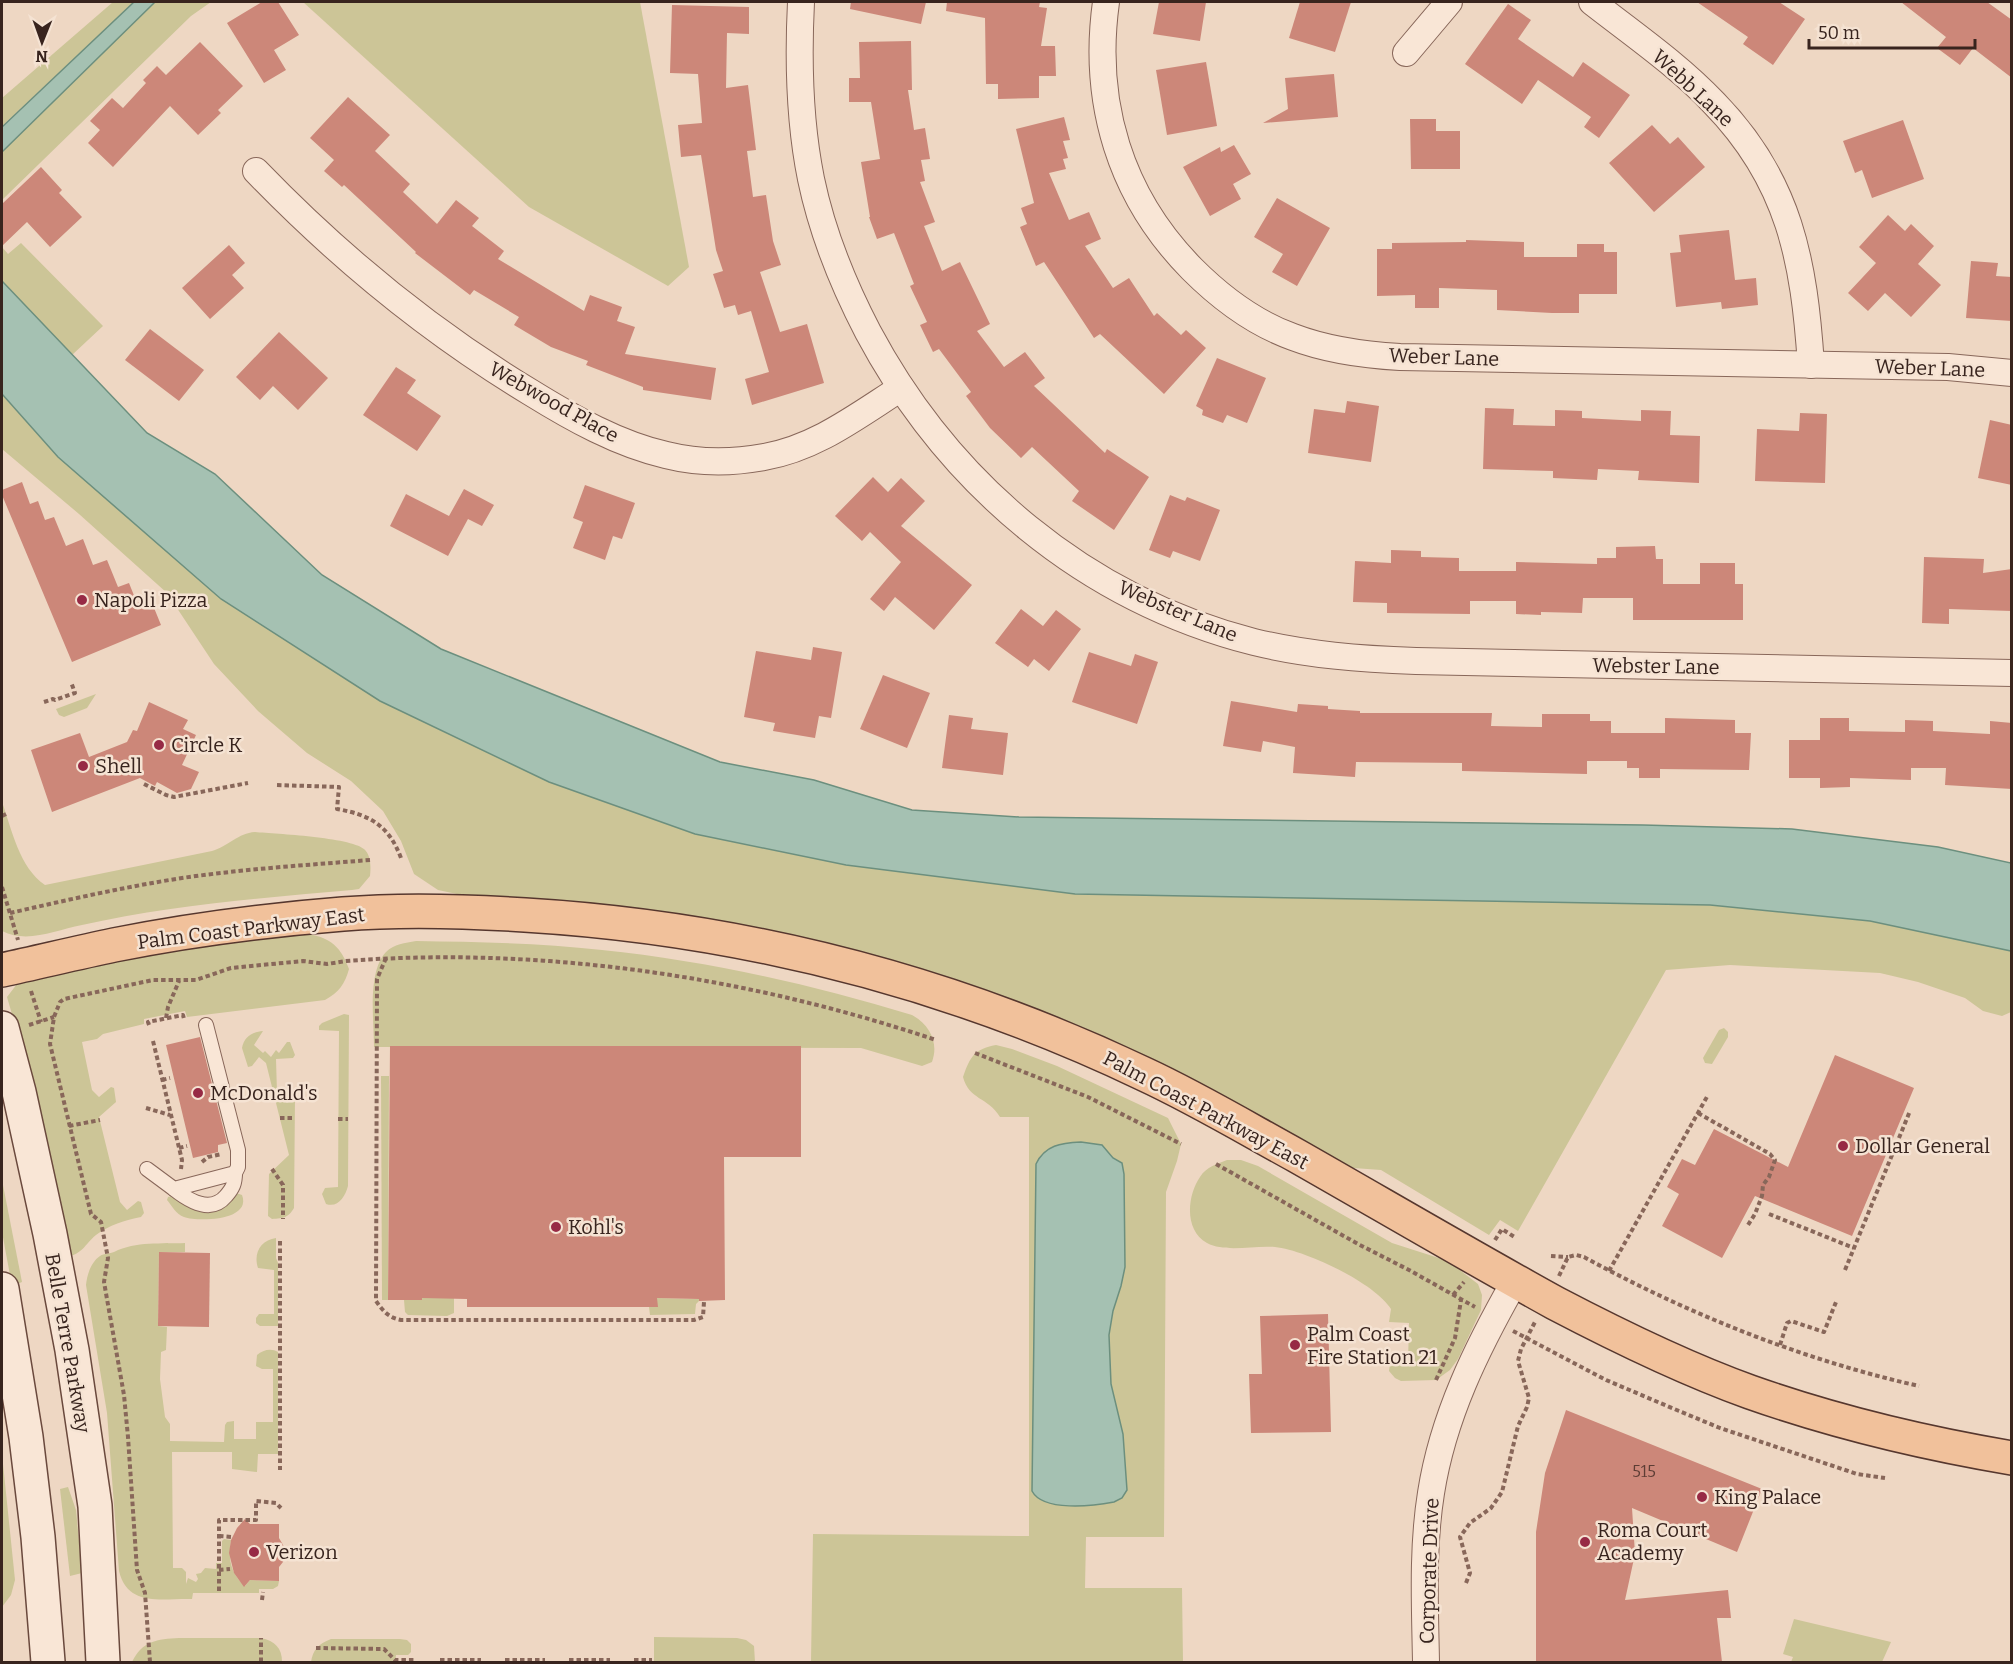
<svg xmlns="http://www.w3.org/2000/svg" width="2013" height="1664" font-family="Bitter,serif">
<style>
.green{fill:#ccc597}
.water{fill:#a5c1b2;stroke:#6c8f7e;stroke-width:1.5}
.building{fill:#cc8779}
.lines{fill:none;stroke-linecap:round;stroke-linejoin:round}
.lane-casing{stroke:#88675a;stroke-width:16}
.street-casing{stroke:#88675a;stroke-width:28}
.secondary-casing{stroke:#6a493d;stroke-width:36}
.primary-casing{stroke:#56372e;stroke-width:36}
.path{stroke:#88675a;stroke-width:4;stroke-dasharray:4.5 3;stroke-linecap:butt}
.lane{stroke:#f9e6d6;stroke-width:14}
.street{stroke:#f9e6d6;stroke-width:26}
.secondary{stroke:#f9e6d6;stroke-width:33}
.primary{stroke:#f1c19b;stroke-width:33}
.poi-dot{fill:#972a45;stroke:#f5e3d3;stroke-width:2}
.labels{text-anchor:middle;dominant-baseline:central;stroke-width:5;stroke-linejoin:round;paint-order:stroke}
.number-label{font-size:16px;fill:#5d3d35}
.street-label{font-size:20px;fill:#38241e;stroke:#f5e3d3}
.poi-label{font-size:20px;fill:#38241e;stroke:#f5e3d3;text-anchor:start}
</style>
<rect width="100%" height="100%" fill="#eed7c3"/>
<g class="green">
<polygon points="113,2 134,2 2,126 2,98"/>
<polygon points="155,2 211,2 191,16 2,200 2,152"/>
<polygon points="303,2 640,2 689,267 668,286 529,207"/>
<polygon points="21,243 103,326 72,355 2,281 2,247 8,254"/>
<polygon points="2,394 58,457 549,782 695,834 846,865 1075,894 1710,905 1870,921 2011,951 2011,1012 2002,1016 1983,1011 1965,998 1918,982 1880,973 1730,965 1666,970 1518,1231 1500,1220 1489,1235 1381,1170 1340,1167 1054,1021 438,890 414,874 401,841 383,811 351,781 307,753 258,711 214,664 167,593 79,514 2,449"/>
<polygon points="96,694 87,708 64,717 59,715 56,709"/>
<path d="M2,802c10,28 17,65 43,83l167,-34c17,-5 26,-18 43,-19 22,2 94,5 109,17 7,6 7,18 6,27l-11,13 -7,1c-91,8 -181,15 -270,35 -27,5 -54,19 -80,6z"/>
<path d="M308,934c23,4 33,13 41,35 -4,15 -10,23 -24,31l-138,17 -2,-6 -41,8v5l-41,10 -6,5 -15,3 10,48 7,7 12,-10 3,1 2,14 -17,15 21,85 7,8 11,-9 3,1 3,11 -3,4c-16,3 -32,8 -45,18 -12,10 -13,19 -30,22l-50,-229 -9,-31 10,-13 48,-14 125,-23z"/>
<path d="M416,941c62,1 124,2 186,9 106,11 208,34 310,65 18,10 27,28 20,47l-10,4 -61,-18 -487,-1c0,-26 -7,-75 12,-95 8,-8 19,-9 30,-11z"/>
<path d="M344,1014l5,1 -1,171c-3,11 -10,22 -22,18l-4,-10 3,-6 13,-1 1,-156 -20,-1v-4l3,-3z"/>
<polygon points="1724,1028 1728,1032 1728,1037 1712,1064 1705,1063 1703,1058 1719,1030"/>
<path d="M263,1031l-9,14 9,8 2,-2 6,6 5,-7 3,3 8,-11h3l5,13 -2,3 -17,1 1,34 16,1 2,4 -1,110c-6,10 -10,10 -22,11l-4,-3 1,-42 20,-19 -23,-92 -7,-6 -7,9 -4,1 -6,-19c2,-11 10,-16 21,-17z"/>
<path d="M996,1045l16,4 45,17 111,52 13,26 -4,17 -11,31 -2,345h-78l-1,51h97l1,74h-372l2,-128 216,2v-419h-29c-12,-20 -31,-17 -37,-40 7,-20 11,-28 33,-32z"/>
<polygon points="381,1076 389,1076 388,1300 382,1300"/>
<path d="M1227,1160h14l17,6 134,77 56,18 30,23 4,11 -1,15 -23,49 -8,11 -14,10 -35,1 -6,-3 -6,-7 1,-7 2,-1h16l1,-40 -20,-1 2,-13c-16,-26 -86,-59 -116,-62 -21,-2 -49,6 -68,-4 -23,-13 -20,-47 -7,-66 6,-10 17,-13 27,-17z"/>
<polygon points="2,1180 22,1282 12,1286 2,1232"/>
<path d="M236,1193l6,2c10,26 -44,27 -58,22 -8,-3 -12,-11 -17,-17l1,-3 4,-1c32,22 31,13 64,-3z"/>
<path d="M276,1238v20l2,5v63h-18l-4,-3v-5l3,-4h15v-44l-16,-2c-5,-15 3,-28 18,-30z"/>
<path d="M185,1243v9h-26l-1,74 9,1 -1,23 -5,2 -1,27 5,38 5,7v17l54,1 1,-17 2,-3 7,-1v18h22v-17h17v-53h-11l-6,-3 1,-11c6,-5 14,-7 21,-3v102h-20l-1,18 -25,-3v-17h-60l1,116h9l4,4v12l2,-6 8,4 2,-3 -2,-5 5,-1 4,-5 11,1v-6h6v-22l2,-2 7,1c-3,18 -1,33 14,46l5,-6 29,1 -1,5 -5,3h-14v4h-66l-1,6c-29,-1 -64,9 -73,-28l-12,-158 -21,-128c1,-10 5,-23 14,-29 4,-3 10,-2 14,-4 22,-11 48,-8 71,-9z"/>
<polygon points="422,1298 454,1298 454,1313 447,1316 408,1315 405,1312 404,1300 422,1300"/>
<polygon points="657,1298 699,1299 699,1301 696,1304 695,1314 650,1315 649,1307 657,1307"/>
<polygon points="2,1454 15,1580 11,1595 2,1607"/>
<polygon points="68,1487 76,1510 82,1573 70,1576 60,1489"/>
<polygon points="1794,1619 1891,1642 1882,1662 1791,1662 1793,1657 1783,1654"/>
<polygon points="654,1637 737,1638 746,1640 754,1646 755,1662 654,1662"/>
<path d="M179,1638h82c14,3 21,10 21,24h-150c10,-21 25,-23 47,-24z"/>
<path d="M331,1639h69l7,1 4,4v8l-3,3h-12l-1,7h-84c2,-12 7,-18 20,-23z"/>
</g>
<g class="water">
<polygon points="134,2 155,2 2,152 2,127"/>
<polygon points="2,281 147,433 215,474 322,575 441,649 720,762 814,780 912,810 1019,817 1643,825 1792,829 1938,847 2011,863 2011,951 1870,921 1710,905 1075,894 846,865 695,834 549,782 380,701 221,599 58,457 2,394"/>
<path d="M1081,1142l21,3 11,13 9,5 2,11 1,93 -4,19 -8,25 -4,24 2,49 12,50 4,56 -5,8 -8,4c-21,4 -71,10 -82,-11l4,-327c9,-19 25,-21 45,-22z"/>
</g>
<g class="building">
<polygon points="262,2 278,2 299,35 274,50 286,70 264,83 227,23"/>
<polygon points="851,2 926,2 921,24 850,9"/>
<polygon points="947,2 1040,2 1039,7 1047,8 1041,46 1055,46 1056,76 1039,76 1039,98 998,99 998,84 986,84 985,18 946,11"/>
<polygon points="1159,2 1206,2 1200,41 1153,34"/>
<polygon points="1300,2 1351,2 1335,52 1289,38"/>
<polygon points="1697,2 1779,2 1805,19 1773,65 1743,44 1748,37"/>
<polygon points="1901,2 1987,2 2012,20 2012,78 1973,48 1960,65 1937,48 1946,37"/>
<polygon points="1508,4 1531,20 1518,39 1573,77 1583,62 1630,95 1599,138 1584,127 1591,117 1538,80 1522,104 1465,64"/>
<polygon points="672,5 749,7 749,34 727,33 726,88 748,85 756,150 747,151 753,197 766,195 773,241 781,265 760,272 780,332 807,324 824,383 752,405 745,379 769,372 751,311 738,315 735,305 724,308 719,292 713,274 723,271 716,250 701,155 681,157 678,125 702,123 698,74 670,73"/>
<polygon points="911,41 912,90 908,90 914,130 925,128 930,159 921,160 925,181 920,182 935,222 924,226 942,271 960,262 990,324 977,331 1004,367 1025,352 1045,378 1034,386 1105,453 1107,449 1149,477 1114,530 1072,501 1079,491 1032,447 1021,458 990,428 966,396 971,392 939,349 933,352 920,325 927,322 910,286 914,284 894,233 877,239 869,217 870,217 861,162 880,159 871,102 849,102 849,78 860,78 859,42"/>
<polygon points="200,42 243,86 218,110 221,113 198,135 170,106 113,167 88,143 100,130 90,121 112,98 123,108 146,83 143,80 157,66 166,75"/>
<polygon points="1206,62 1217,126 1167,135 1156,70"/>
<polygon points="1334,74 1338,117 1263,123 1288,109 1285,78"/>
<polygon points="348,97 390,135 375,151 410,184 403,192 437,224 456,200 479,218 472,226 504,251 498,259 584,311 590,295 622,307 617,321 635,327 625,354 716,368 711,400 643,390 643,387 586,365 588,361 551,347 514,325 519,317 474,290 470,295 415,253 416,252 344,185 342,187 324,171 334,160 310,138"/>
<polygon points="1064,117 1070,140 1063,141 1068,158 1063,159 1066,169 1049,173 1069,220 1089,212 1101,239 1085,246 1113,288 1129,278 1154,316 1157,313 1181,335 1186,330 1206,348 1164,394 1100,334 1094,338 1044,262 1036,266 1020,227 1027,224 1021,208 1034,203 1016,129"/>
<polygon points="1410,119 1436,119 1436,131 1460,131 1460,169 1411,169"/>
<polygon points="1903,120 1924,179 1872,198 1862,170 1855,173 1843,141"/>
<polygon points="1652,125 1670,144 1678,137 1705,167 1654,212 1609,163"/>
<polygon points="1234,145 1251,174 1233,184 1241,199 1210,216 1183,167 1220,147 1221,152"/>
<polygon points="41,167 62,190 59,193 82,217 50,247 27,222 2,246 2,204"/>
<polygon points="1277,198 1330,228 1297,286 1272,272 1283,254 1254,237"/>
<polygon points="1888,215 1905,231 1911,224 1934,246 1918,264 1941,285 1911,317 1885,293 1868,311 1848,293 1876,263 1859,247"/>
<polygon points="1729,230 1735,280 1756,278 1758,305 1722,309 1721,302 1676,307 1670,253 1681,252 1679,235"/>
<polygon points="1466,240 1524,242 1524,257 1577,257 1577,244 1604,244 1604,252 1617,252 1617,294 1579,294 1579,313 1552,313 1497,310 1497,290 1439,288 1439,308 1415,308 1415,295 1377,296 1377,249 1392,249 1392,243 1466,242"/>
<polygon points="229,245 245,263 232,275 244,288 210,319 182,288"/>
<polygon points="1971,261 1998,263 1996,276 2012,277 2012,321 1966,318"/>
<polygon points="150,329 204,370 179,401 125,360"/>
<polygon points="279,332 328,378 298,410 273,386 260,400 236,377"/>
<polygon points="1217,358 1266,378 1247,423 1227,415 1223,423 1202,415 1203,410 1196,406"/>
<polygon points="396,367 416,380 407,393 441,416 417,451 363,415"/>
<polygon points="1347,401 1379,406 1371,462 1308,453 1314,409 1345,413"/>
<polygon points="1485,408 1514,409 1513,425 1555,426 1555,410 1582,411 1582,418 1641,421 1641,410 1671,411 1670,435 1700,436 1699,483 1638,480 1639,471 1598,469 1597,480 1553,478 1553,471 1483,469"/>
<polygon points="1800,413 1827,414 1825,483 1755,481 1757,429 1799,431"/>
<polygon points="1990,420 2012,425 2012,485 1978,478"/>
<polygon points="873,477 888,492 901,478 925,501 901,526 972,585 934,630 895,597 884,611 870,599 901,562 870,532 862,541 835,516"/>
<polygon points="22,482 30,504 38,501 45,520 54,517 66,546 83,539 93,565 107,560 118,587 129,583 137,603 150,598 161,625 72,662 2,495 2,490"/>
<polygon points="585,485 635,503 622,539 613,536 605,560 573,548 583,522 573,518"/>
<polygon points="464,489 494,505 482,526 468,519 448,556 390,526 406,494 449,516"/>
<polygon points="1170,495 1185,501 1187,497 1220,510 1200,561 1173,551 1170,558 1149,550"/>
<polygon points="1655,546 1656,559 1663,559 1663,584 1700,584 1700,563 1735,563 1735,584 1743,584 1743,620 1633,620 1633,598 1583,598 1582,613 1541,612 1541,615 1516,614 1516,601 1470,601 1470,614 1387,613 1387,603 1353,602 1355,561 1391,563 1391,550 1421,551 1421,557 1459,558 1459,571 1516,571 1516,562 1597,564 1597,558 1616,558 1616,547"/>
<polygon points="1924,557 1984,559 1983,573 2012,569 2012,611 1949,609 1949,624 1922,623"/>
<polygon points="1021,609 1043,626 1056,610 1081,629 1049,671 1034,659 1028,667 995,643"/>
<polygon points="813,647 842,652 831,718 819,716 815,738 773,731 775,723 744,717 756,651 811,660"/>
<polygon points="1089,652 1131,666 1135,654 1158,662 1137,724 1072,702"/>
<polygon points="883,675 930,693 907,748 860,729"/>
<polygon points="1231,701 1297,712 1298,704 1328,706 1328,709 1360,711 1360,713 1492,713 1491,726 1542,727 1542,714 1590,714 1590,721 1611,721 1611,733 1665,733 1665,718 1735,720 1735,733 1751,733 1749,770 1660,769 1660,778 1639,778 1639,768 1627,768 1627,761 1587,761 1587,774 1462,771 1462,763 1356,762 1355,777 1293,773 1295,747 1263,741 1261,752 1223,746"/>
<polygon points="149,702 188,720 183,729 196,735 182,765 199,772 191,789 177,793 157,782 155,786 140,778 52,812 31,750 80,733 89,757 127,742 133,730 137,731"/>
<polygon points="949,715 973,718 971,729 1008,733 1003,775 942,768"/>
<polygon points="1820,718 1849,718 1849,731 1905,732 1905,720 1933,721 1933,731 1990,734 1990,721 2012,723 2012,789 1945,785 1946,768 1911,768 1911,780 1850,778 1850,787 1820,788 1820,778 1789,778 1789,740 1820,740"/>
<polygon points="200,1037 227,1143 218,1145 218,1152 193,1158 166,1045"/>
<polygon points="390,1046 801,1046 801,1157 724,1157 725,1300 699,1301 699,1299 657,1298 658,1307 467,1307 467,1299 422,1298 422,1300 388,1300"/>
<polygon points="1835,1055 1914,1088 1852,1236 1755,1196 1722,1258 1662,1226 1679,1194 1667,1187 1682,1159 1695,1165 1714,1129 1788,1167"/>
<polygon points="159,1252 210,1253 209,1327 158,1326"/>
<polygon points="1328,1314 1331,1432 1251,1433 1249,1374 1262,1374 1260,1316"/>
<polygon points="1566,1410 1762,1489 1737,1552 1632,1508 1635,1554 1625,1600 1728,1590 1731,1618 1717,1618 1722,1662 1536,1662 1536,1532 1545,1473"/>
<polygon points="245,1519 250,1524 279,1524 279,1538 286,1550 283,1562 279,1567 279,1581 250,1580 244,1587 234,1573 229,1553 231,1540 237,1528"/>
</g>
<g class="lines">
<g class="lane-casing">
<g id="lane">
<polyline points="147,1169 174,1189 235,1173 238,1167 238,1150 206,1025"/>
<path d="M174,1189c15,12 37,25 52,7 7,-8 9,-13 9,-23"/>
</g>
</g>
<g class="street-casing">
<g id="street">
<path d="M801,2c-3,59 -2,118 10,177 11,53 32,105 57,153 81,152 217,267 386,310 53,13 107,17 162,19l596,12"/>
<path d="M1106,2c-14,101 14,194 86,267 29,29 62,54 101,68 34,13 71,18 107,20l548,10 64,6"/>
<path d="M1592,2c41,32 86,63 122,101 76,78 90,158 97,262"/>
<polyline points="1406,53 1449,2"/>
<path d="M256,171c83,86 173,160 274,221 42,26 88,52 136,63 32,8 66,8 98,2 52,-9 93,-41 137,-69"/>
<path d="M1426,1662c-1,-56 -4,-113 5,-169 12,-77 46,-145 84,-212"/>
</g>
</g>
<g class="secondary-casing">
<g id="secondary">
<polyline points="2,1028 19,1092 50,1234 72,1350 95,1506 103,1662"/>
<polyline points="2,1289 26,1437 38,1537 48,1662"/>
</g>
</g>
<g class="primary-casing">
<path id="primary" d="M2,970c37,-8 74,-17 112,-25 75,-15 153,-25 229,-31 60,-5 122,-3 182,1 215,13 424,66 619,159 52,24 102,54 153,82 86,49 171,99 258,147 63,33 128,65 195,89 85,30 173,51 262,66"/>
</g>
<g class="path">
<polyline points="44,702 53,699 55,700 75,693 71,682"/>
<polyline points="144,784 166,795 174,797 248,783"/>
<path d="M277,785l62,2 -2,22c34,6 52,17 64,49"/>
<polyline points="2,816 6,814"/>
<polyline points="2,887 18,940"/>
<path d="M10,913c57,-13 114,-26 172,-35 62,-9 125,-13 188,-18"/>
<path d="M386,958l-9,21 -1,322c7,10 13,17 25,19h293l9,-3 1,-15"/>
<polyline points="31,991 41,1022"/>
<polyline points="166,1018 168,1007 179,981"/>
<polyline points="29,1025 54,1017"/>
<polyline points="149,1025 148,1022 183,1015 184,1019"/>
<polyline points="153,1041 182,1160 181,1169"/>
<polyline points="975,1053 1088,1097 1181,1144"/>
<polyline points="162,1080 170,1078"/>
<polyline points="146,1108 170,1115"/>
<polyline points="1698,1113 1770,1154 1775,1160 1769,1177 1763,1185 1762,1196 1755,1214 1748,1225"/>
<polyline points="280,1118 295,1118"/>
<polyline points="338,1119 348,1119"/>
<polyline points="69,1126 100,1120"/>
<polyline points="179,1148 187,1146"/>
<polyline points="202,1162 208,1157 222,1154"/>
<polyline points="1216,1164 1358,1244 1409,1270 1475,1307"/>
<polyline points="272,1169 283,1185 283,1219"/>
<polyline points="1769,1214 1854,1248"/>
<polyline points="1495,1240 1502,1229 1516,1238"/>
<polyline points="280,1241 280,1470"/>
<polyline points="1551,1256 1568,1257"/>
<polyline points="1845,1270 1910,1111"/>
<polyline points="1609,1271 1708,1095"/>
<path d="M1559,1276l9,-19 8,-2 8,2c104,57 219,103 335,129"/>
<polyline points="1453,1295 1464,1282"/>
<polyline points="1513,1331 1606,1380 1679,1411 1720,1428 1857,1474 1885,1478"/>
<polyline points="1780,1345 1787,1323 1791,1321 1824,1332 1836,1302"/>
<polyline points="1436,1380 1455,1338 1461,1300"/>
<polyline points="219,1536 232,1537"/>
<polyline points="219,1570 230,1569"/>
<polyline points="1466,1583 1470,1573 1460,1537 1470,1523 1491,1508 1502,1492 1518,1426 1527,1407 1529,1398 1518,1361 1521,1349 1535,1322"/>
<polyline points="219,1591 219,1520 256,1520 256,1501 276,1503 281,1508"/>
<polyline points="262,1600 263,1592"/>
<polyline points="316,1648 384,1649 395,1660 414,1660"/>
<polyline points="440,1660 481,1660"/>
<polyline points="505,1660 545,1660"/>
<polyline points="569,1660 610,1660"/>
<polyline points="634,1660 652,1660"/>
<path d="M150,1662l-5,-69 -8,-23 -9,-133 -4,-42 -20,-113 4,-24 -7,-36 -10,-8 -41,-170 4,-27 6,-15 4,-3 89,-19h43l35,-12 72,-7 24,3 19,-3c199,-15 402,16 590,79"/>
<polyline points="261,1662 261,1638"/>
</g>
<use href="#lane" class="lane"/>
<use href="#street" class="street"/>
<use href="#secondary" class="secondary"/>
<use href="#primary" class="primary"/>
</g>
<g class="poi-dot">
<circle cx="82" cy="600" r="6"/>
<circle cx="159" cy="745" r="6"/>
<circle cx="83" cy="766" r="6"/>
<circle cx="198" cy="1093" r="6"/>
<circle cx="1843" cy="1146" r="6"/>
<circle cx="556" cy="1227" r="6"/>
<circle cx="1295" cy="1345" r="6"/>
<circle cx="1702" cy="1497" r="6"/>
<circle cx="1585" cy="1542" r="6"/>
<circle cx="254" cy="1552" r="6"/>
</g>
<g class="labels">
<g class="number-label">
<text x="1644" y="1471">515</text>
</g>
<g class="street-label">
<text transform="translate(1693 88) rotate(43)">Webb Lane</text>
<text transform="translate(1444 357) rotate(2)">Weber Lane</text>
<text transform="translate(1930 368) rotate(2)">Weber Lane</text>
<text transform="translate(554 402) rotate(29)">Webwood Place</text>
<text transform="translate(1178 611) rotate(23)">Webster Lane</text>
<text transform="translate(1656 666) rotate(1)">Webster Lane</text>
<text transform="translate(251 928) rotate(-7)">Palm Coast Parkway East</text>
<text transform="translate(1206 1110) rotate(28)">Palm Coast Parkway East</text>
<text transform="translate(68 1343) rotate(80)">Belle Terre Parkway</text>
<text transform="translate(1429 1571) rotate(-88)">Corporate Drive</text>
</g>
<g class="poi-label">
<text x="94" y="600">Napoli Pizza</text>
<text x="171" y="745">Circle K</text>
<text x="95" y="766">Shell</text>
<text x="210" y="1093">McDonald's</text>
<text x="1855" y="1146">Dollar General</text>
<text x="568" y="1227">Kohl's</text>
<text x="1307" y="1334">Palm Coast<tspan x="1307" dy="23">Fire Station 21</tspan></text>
<text x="1714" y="1497">King Palace</text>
<text x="1597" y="1530">Roma Court<tspan x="1597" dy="23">Academy</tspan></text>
<text x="266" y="1552">Verizon</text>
</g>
</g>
<rect width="2013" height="1664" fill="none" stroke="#38241e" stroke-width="6"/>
<g transform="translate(42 42) rotate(181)" stroke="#f5e3d3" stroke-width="4.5" paint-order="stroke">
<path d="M0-4.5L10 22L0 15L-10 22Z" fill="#38241e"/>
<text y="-9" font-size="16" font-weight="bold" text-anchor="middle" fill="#38241e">N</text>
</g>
<path d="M1809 39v9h166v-9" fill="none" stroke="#38241e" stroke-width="3"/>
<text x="1818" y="39" font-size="18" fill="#38241e" stroke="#f5e3d3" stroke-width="4.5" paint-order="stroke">50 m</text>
</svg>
